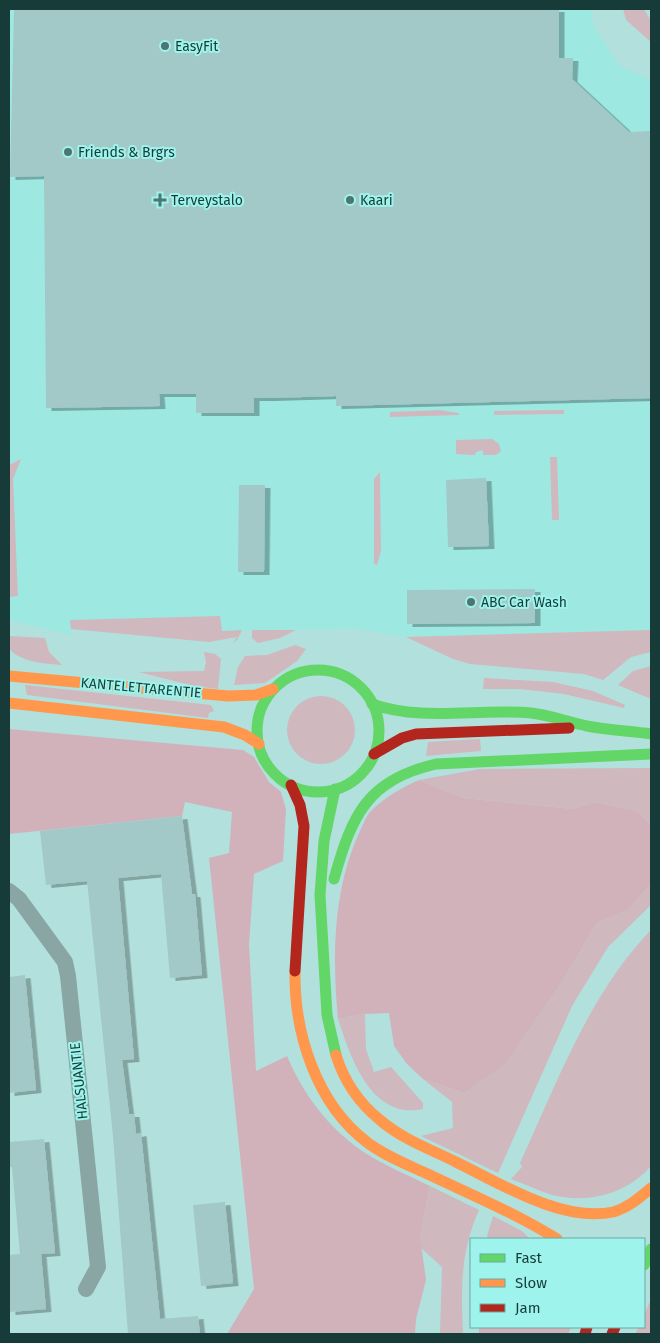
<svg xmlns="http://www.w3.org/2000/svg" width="660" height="1343" font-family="'Fira Sans',sans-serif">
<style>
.built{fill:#9ee8e2}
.green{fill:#cfb8be}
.forest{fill:#d1b2ba}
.building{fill:#a3c8c8;filter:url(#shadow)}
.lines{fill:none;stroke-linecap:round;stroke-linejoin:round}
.street{stroke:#8aa6a4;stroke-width:16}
.fast{stroke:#63d668;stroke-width:11}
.slow{stroke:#ff974d;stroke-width:11}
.jam{stroke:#b3261e;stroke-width:11}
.poi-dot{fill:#4d7571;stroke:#9ef4ec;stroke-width:2}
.labels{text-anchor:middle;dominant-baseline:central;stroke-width:4;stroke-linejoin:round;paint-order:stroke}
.poi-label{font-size:14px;fill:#173b38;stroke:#9ef4ec;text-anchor:start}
.street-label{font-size:14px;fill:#173b38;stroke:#9ef4ec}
</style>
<defs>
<filter id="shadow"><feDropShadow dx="5.5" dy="3" stdDeviation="0" flood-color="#0004"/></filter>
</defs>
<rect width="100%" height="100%" fill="#b2e0dc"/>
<polygon class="built" points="9,9 591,9 594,26 619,66 651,80 651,630 406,637 358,629 240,630 238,637 70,621 71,635 9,620"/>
<g class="green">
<polygon points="623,9 644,9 651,21 651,42 626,20"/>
<polygon points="440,410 459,413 459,415 390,417 390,412"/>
<polygon points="564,410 564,414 494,415 494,411"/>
<polygon points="492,439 499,444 501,451 496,455 483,455 483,450 476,452 475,455 456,454 456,440"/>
<polygon points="550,457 557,457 559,520 552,520"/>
<polygon points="21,459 13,479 18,596 9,597 9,465"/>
<polygon points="380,472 381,551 377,565 374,564 374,479"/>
<polygon points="220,616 222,631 242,630 237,640 233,643 237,637 209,642 71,629 70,620"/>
<polygon points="252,630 296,630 280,638 258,643 252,638"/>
<polygon points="651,630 651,652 631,657 603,680 584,674 470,664 453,659 406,637"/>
<path d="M9,636l36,2 4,14 13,13c-20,-2 -38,-2 -53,-16z"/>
<polygon points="295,645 306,649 297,661 265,683 234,685 238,667 245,656 267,655"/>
<polygon points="204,652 215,654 221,659 218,689 194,686 139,672 204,671 206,662"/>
<polygon points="651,666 651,699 618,685 633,671"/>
<polygon points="484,678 553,682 593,691 625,705 624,708 564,694 520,689 483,689"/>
<polygon points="25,685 211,705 214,711 209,713 208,718 27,695"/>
<circle cx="321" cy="730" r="34"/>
<polygon points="480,739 481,751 426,756 428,742"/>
<polygon points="651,768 651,825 637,811 595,802 573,809 464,798 419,780 480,769"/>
<polygon points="651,884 651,905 608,947 572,1006 498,1173 421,1136 453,1128 452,1102 423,1079 464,1093 505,1065 562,982 597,923 629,909"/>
<path d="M651,930v236c-22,25 -55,36 -88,31 -17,-2 -35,-12 -52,-18l11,-12 -2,-4c37,-80 69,-169 131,-233z"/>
<path d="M365,1014l1,35 8,23 17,-5 32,36v6c-52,11 -72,-51 -85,-90z"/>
<path d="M430,1186l49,24c-19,43 -18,78 -16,124h-23l2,-67 -21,-19 -1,-11z"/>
<polygon points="493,1216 522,1231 530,1239 490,1239 487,1236"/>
<polygon points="651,1299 651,1332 650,1334 635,1334 639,1327 644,1327 644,1315"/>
</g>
<g class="forest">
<path d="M9,729l234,21 11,7 15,25 12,10 5,17 -3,52 -29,13 -5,70 7,127 31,-15c16,38 41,71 75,95 21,14 46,24 68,35l-10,51 6,43 -10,39 -1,15h-188l27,-45 -45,-431 20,-5 3,-41 -47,-10 -3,14 -173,18z"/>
<path d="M419,780l45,18 109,11 22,-7 42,9 14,14v59l-22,25 -32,14 -35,59 -57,83 -41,28 -41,-14 -16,-15 -13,-18 -5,-33 -24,1 -27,5c-6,-62 -5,-131 22,-188 3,-6 6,-15 11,-20 14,-14 30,-23 48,-31z"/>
<polygon points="479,1327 571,1327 568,1334 479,1334"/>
</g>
<g class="building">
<polygon points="14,9 559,9 559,58 573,58 572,79 629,132 651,131 651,398 336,406 336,396 270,398 254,398 254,413 196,413 196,394 159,394 160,406 46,408 44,176 10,177"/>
<polygon points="486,478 489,546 448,547 446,480"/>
<polygon points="239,485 265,485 264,572 238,572"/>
<polygon points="535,589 535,623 407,624 407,590"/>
<polygon points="182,816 192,894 195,894 202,975 170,978 161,874 118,878 134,1059 122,1060 129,1114 134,1114 136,1134 141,1133 160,1319 198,1316 200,1334 128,1334 113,1136 87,881 46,885 40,831"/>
<polygon points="25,975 36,1090 9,1093 9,977"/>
<polygon points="44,1139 55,1253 41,1254 46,1309 10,1312 9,1255 20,1254 12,1167 9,1167 9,1142"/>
<polygon points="225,1202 233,1283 201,1286 193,1205"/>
</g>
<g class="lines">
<polyline class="street" points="9,891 19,899 65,962 68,976 98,1267 86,1289"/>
<g class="fast">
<circle cx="318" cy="731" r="61"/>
<path d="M372,704c51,18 106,4 159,9 19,2 37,9 56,13 21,4 43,5 64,8"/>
<polyline points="335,789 324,841 320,895 327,1015 336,1055"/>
<path d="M334,879c18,-64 33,-99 102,-115l215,-10"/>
<polyline points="644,1265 651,1249"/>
</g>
<g class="slow">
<polyline points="9,676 228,696 256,695 273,689"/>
<polyline points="9,703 224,727 245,735 259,744"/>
<path d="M295,971c-1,62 21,133 73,172 19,14 42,23 64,33 42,20 85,38 125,63"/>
<path d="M336,1055c8,26 23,48 44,65 22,19 50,29 76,42 43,21 107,61 157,50 15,-4 26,-14 38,-24"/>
</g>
<g class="jam">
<polyline points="374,754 402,738 416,734 569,728"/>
<polyline points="291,785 300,805 304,826 295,971"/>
<polyline points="585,1334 587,1327"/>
<polyline points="612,1334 615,1327"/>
</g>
</g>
<g class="poi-dot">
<circle cx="165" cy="46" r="5"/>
<circle cx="68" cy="152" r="5"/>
<path d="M157.5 192.5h5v5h5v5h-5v5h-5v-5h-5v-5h5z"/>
<circle cx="350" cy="200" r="5"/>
<circle cx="471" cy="602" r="5"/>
</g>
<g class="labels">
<g class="poi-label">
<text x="175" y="46">EasyFit</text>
<text x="78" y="152">Friends &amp; Brgrs</text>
<text x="171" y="200">Terveystalo</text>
<text x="360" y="200">Kaari</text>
<text x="481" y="602">ABC Car Wash</text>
</g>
<g class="street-label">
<text transform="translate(141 688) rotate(5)">KANTELETTARENTIE</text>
<text transform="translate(79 1081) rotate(-96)">HALSUANTIE</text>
</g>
</g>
<rect width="660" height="1343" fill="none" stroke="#173b38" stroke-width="20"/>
<rect x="470" y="1238" width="175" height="90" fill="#9ef4ec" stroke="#68aaa4"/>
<rect x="480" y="1254" width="25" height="8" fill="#63d668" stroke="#68aaa4"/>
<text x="515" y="1263" font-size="15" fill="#173b38">Fast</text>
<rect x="480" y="1279" width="25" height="8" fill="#ff974d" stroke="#68aaa4"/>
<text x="515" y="1288" font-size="15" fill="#173b38">Slow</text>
<rect x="480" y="1304" width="25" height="8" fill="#b3261e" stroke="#68aaa4"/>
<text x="515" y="1313" font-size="15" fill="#173b38">Jam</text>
</svg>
